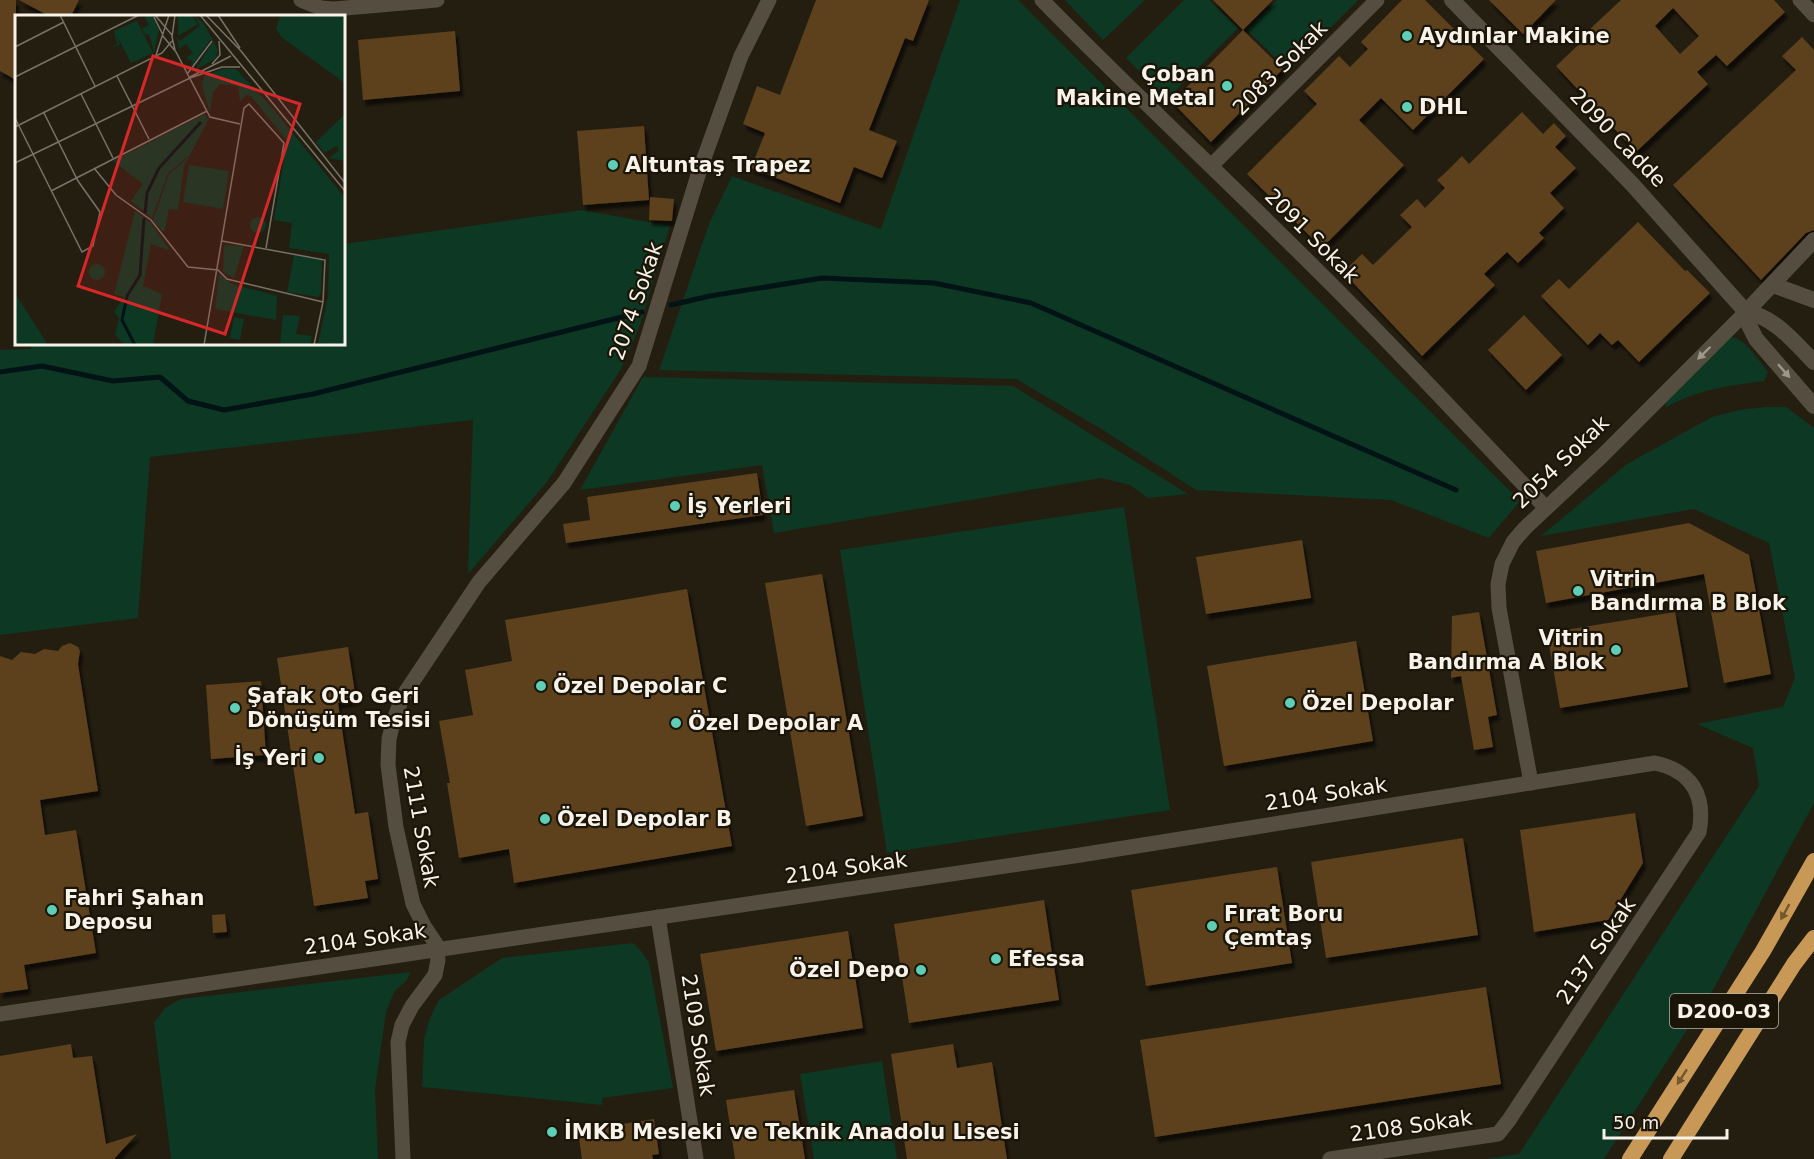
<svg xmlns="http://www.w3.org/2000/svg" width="1814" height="1159" font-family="'DejaVu Sans',sans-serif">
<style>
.green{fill:#0c3824}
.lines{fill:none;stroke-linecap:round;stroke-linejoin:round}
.stream{stroke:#021316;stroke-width:5}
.building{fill:#5d3f1e;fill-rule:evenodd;filter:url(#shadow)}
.minor{stroke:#554e40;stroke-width:15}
.tertiary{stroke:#554e40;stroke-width:16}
.trunk{stroke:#c89956;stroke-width:16}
.oneway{fill:#9e988c}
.oneway2{fill:#72572f}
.poi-dot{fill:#5eceb7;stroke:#1b1508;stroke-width:2}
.labels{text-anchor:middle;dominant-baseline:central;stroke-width:4.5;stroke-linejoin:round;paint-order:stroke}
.shield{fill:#1b1508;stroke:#b5b0a6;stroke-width:1.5}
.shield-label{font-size:20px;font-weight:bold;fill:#f7f3ea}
.poi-label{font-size:21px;font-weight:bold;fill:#f7f3ea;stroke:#1b1508;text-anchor:start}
.street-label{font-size:21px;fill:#f7f3ea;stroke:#1b1508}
.inset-river{fill:none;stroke:#021316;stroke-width:3}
.inset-road{fill:none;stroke:#787368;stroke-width:1.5}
.view{fill:#d62828;fill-opacity:0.15;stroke:#d62828;stroke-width:3}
.inset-edge{fill:none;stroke:#f7f3ea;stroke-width:3}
</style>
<defs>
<filter id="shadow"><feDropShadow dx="3" dy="5.5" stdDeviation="1.5" flood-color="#0009"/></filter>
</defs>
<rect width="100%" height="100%" fill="#241e11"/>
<g class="green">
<polygon points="960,0 1018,0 1520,501 1489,538 1391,500 1196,490 1103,430 1016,379 659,370 709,224 732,176 881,229"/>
<polygon points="1065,0 1145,0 1103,40"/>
<polygon points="1184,0 1209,0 1238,28 1167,99 1126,58"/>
<polygon points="1277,0 1358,0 1288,70 1247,30"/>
<polygon points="582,210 670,226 640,325 621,369 547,482 468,574 473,420 150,457 138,618 0,635 0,350 31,349 31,344 344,344 344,244"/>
<path d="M1731,337c16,3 27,23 37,35l-4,9c-38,5 -63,8 -98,26l-1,-6z"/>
<polygon points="643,377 1013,386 1188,494 1148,498 1130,485 1101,478 774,533 762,465 580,490"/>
<polygon points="1766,407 1786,407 1814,428 1814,803 1714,988 1604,1159 1485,1159 1519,1154 1759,786 1753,748 1697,724 1783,707 1795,678 1769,543 1694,509 1541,536 1627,464 1712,417 1739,410"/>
<polygon points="1124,507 1170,810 887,853 840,550"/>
<polygon points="633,943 642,952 649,963 673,1088 602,1098 602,1105 422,1087 424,1039 430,1018 439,1000 502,958"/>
<polygon points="411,972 406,981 394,992 386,1012 375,1089 378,1159 171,1159 154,1023 165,1008 181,999"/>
<polygon points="882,1061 897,1159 814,1159 800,1074"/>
</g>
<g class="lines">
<g class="stream">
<polyline points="671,305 710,296 822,278 934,283 1031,303 1456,490"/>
<polyline points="0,372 42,366 113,381 160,377 188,401 224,410 313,394 642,312"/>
</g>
</g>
<g class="building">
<polygon points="0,0 16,0 16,80 0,71"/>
<polygon points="19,0 79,0 71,16 49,16"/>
<polygon points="816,0 929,0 913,41 905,38 869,130 897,141 882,178 854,167 840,203 751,168 765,133 743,124 757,86 780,95"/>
<polygon points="1213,0 1273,0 1243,30"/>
<polygon points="1402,0 1425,0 1484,59 1413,130 1381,98 1359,120 1404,165 1322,248 1247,174 1317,104 1304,91 1339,56 1350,67 1368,49 1361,42"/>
<polygon points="1489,0 1556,0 1523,34"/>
<path d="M1621,0h153l11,12 -58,54 -11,-11 -19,17 11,12 -72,68 -80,-86 37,-35 -3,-2zM1673,8l26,28 -19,18 -25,-28z"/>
<polygon points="1243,30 1283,69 1211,142 1172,102"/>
<polygon points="455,31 460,91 363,100 358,40"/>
<polygon points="1802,37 1814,50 1814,230 1806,233 1761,280 1673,185 1796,70 1782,56"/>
<polygon points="1522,112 1543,134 1554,123 1566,136 1555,147 1576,168 1550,193 1564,208 1539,233 1544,238 1518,263 1507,252 1484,274 1495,285 1422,356 1343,272 1362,254 1373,265 1412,227 1400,215 1417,199 1425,208 1445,188 1437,180 1444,174 1462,156 1469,164"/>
<polygon points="644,126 649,200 583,205 577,131"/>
<polygon points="650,197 674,199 672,221 649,220"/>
<polygon points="1638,222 1685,271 1687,270 1710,293 1639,362 1618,340 1612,345 1600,333 1588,345 1541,296 1559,279 1569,289"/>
<polygon points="1524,315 1562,355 1526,390 1488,350"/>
<polygon points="757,473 763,515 566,543 563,524 590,520 587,497"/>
<polygon points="1689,523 1749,555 1771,674 1724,683 1704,574 1546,603 1536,551"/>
<polygon points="1302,540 1311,598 1206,614 1196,557"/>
<polygon points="822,574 863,816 806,826 765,583"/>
<polygon points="687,589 732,846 514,883 509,849 459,858 447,783 450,783 439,721 473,715 465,670 512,661 505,620"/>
<polygon points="1479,612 1497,715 1488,717 1493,747 1474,750 1461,676 1451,678 1452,616"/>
<polygon points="1675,612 1688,687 1560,708 1547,633"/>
<polygon points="1356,641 1373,741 1224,766 1207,666"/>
<polygon points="70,643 78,647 80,651 78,664 98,791 40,800 45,835 76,830 96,953 24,965 28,989 0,993 0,656 12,660 21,652 35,654 44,649 58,651 62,646"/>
<polygon points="348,647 356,700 338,703 355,814 368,812 378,879 365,881 368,898 314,906 277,658"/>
<polygon points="261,681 266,755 211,759 206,685"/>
<polygon points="1635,813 1643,863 1608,920 1534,932 1520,830"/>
<polygon points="1463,838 1478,935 1326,958 1311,862"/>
<polygon points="1277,867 1292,963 1146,986 1131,890"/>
<polygon points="1044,900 1059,1000 909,1023 894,924"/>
<polygon points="225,914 227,932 213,933 212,915"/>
<polygon points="848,931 863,1028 716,1051 700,954"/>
<polygon points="1486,987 1501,1084 1155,1137 1140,1040"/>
<polygon points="71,1044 73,1058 92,1056 106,1144 137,1134 114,1159 0,1159 0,1056"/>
<polygon points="953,1044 957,1068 992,1062 1007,1159 907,1159 891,1054"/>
<polygon points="794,1090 805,1159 735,1159 726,1100"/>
<polygon points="654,1119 659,1154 652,1155 653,1159 582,1159 578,1131"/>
</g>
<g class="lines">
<g class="minor">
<polyline points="301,0 321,8 334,9 437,0"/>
<path d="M1042,0c91,93 186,181 278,273 77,76 151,157 226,235"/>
<polyline points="1800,0 1814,15"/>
<polyline points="1212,165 1377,0"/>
<polyline points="1531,783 1499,608 1498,584 1502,564 1513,542 1525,528 1602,456 1746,312"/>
<polyline points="658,917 696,1159"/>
<path d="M0,1014l1074,-158 581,-93c37,8 51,33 44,69l-190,288 -11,14 -168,25"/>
<polyline points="403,1159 398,1042 402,1025 412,1006 435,975 438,960 436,944 424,926 413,904 396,827 388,765 389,739 393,722 403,696 479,582 564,483 639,366 699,172 741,56 769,0"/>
</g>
<g class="tertiary">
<polyline points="1452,0 1632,184 1746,312 1749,325 1756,339 1814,406"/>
<polyline points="1773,285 1814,300"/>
<polyline points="1746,312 1814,240"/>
<path d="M1746,312c29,5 48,30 68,50"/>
</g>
<g class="trunk">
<polyline points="1630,1159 1763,951 1814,861"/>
<polyline points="1671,1159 1794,964 1814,938"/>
</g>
</g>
<defs><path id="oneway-solid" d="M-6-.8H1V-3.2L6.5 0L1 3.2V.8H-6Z" transform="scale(1.5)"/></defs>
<g class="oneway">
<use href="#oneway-solid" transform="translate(1704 353) rotate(136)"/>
<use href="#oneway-solid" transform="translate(1784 371) rotate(49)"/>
</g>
<g class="oneway2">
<use href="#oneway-solid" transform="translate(1785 912) rotate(119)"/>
<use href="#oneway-solid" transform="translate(1682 1077) rotate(123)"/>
</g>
<g class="poi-dot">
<circle cx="1407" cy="36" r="6"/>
<circle cx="1227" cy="86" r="6"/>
<circle cx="1407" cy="107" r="6"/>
<circle cx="613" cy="165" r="6"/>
<circle cx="675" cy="506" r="6"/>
<circle cx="1578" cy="591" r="6"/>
<circle cx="1616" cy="650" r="6"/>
<circle cx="541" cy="686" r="6"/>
<circle cx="1290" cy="703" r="6"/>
<circle cx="235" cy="708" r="6"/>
<circle cx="676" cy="723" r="6"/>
<circle cx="319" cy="758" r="6"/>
<circle cx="545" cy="819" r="6"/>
<circle cx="52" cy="910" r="6"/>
<circle cx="1212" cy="926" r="6"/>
<circle cx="996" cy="959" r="6"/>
<circle cx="921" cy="970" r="6"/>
<circle cx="552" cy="1132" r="6"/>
</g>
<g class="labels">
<rect class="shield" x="1670" y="994" width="108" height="34" rx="4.5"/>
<g class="shield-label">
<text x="1724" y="1011">D200-03</text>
</g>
<g class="poi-label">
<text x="1419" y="36">Aydınlar Makine</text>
<text x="1215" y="74" text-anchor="end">Çoban<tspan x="1215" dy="24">Makine Metal</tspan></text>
<text x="1419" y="107">DHL</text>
<text x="625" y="165">Altuntaş Trapez</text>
<text x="687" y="506">İş Yerleri</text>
<text x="1590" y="579">Vitrin<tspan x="1590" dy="24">Bandırma B Blok</tspan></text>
<text x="1604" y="638" text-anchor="end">Vitrin<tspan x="1604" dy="24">Bandırma A Blok</tspan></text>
<text x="553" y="686">Özel Depolar C</text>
<text x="247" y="696">Şafak Oto Geri<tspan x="247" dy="24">Dönüşüm Tesisi</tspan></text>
<text x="1302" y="703">Özel Depolar</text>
<text x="688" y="723">Özel Depolar A</text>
<text x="307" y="758" text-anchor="end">İş Yeri</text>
<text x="557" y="819">Özel Depolar B</text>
<text x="64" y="898">Fahri Şahan<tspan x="64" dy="24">Deposu</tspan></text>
<text x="1224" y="914">Fırat Boru<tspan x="1224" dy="24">Çemtaş</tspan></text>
<text x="1008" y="959">Efessa</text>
<text x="909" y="970" text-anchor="end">Özel Depo</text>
<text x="564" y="1132">İMKB Mesleki ve Teknik Anadolu Lisesi</text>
</g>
<g class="street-label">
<text transform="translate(1280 68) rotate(-45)">2083 Sokak</text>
<text transform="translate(1618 138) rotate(46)">2090 Cadde</text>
<text transform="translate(1312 236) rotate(45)">2091 Sokak</text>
<text transform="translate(636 301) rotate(-71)">2074 Sokak</text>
<text transform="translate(1561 462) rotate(-44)">2054 Sokak</text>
<text transform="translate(1326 794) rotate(-9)">2104 Sokak</text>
<text transform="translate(421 827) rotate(80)">2111 Sokak</text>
<text transform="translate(846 868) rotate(-8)">2104 Sokak</text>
<text transform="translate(365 939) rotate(-8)">2104 Sokak</text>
<text transform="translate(1596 951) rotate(-56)">2137 Sokak</text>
<text transform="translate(698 1035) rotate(81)">2109 Sokak</text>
<text transform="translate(1411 1126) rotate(-8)">2108 Sokak</text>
</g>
</g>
<g transform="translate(15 15)">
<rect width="330" height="330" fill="#241e11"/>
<path d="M129,0h8l7,14 -5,24 -5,-19 -4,1 -3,-7 7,-3zM163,0h13l7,9 -20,12zM179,0l10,9 14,26 -3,9 -20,11 18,-28 -3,-2 -19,27 1,-6 -6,-3 7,-5 -7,-9 -7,5 -2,-12 3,4 20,-15zM266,0h64v68l-64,-46 -5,-9zM122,6l16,32 -22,10 -15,-29 4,11 -9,2 6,-3 -3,-13zM208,54h13l38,41 71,88v147l-27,-2 10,-46 1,-43 -40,-6 3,-25 -18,-3 13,-79 -36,-45 -5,-1 -6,6 -2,-15 -18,-2 -7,8 -3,21 -8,-27 2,-10zM190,99l3,6 -18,35 -22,18 -16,45 -21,-17 12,-17 -30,-23zM330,99v47l-16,-3 10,-8 -2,-4 -13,7 -8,-11zM175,141l-6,10 -6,44 -9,-1 -5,24 -11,-13 16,-46zM174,150l40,6 -6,38 -40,-7zM120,196l16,12 19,28 -19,-7 -8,42 19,8 -9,51h-28l-10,-10 4,-17 -5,-6 10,-15 -10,-3zM235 210a8 8 0 1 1 16 0a8 8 0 1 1-16 0ZM209,230l20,1 -10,32 -11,-6zM279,240l28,4 -1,34 -3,4 -31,-5zM74 257a8 8 0 1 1 16 0a8 8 0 1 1-16 0ZM204,259l13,10 45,12 -1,24 -61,-11zM0,278l33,52h-33zM268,300l17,1 -4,18 16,2 -2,9h-30zM219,302l10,2 -4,21 -10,-2z" fill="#0c3824"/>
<path class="inset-river" d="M130,198l2,-20 12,-25 42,-46M120,330l-13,-25 5,-24 13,-21 4,-57"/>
<path class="inset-road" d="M45,0l35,71M140,0l17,20M160,0l-3,22 3,13M185,0l145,176M191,0l35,36 104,132M203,0l22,33M139,2l9,18M147,20l14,17 34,65 30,7M0,32l49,-25M141,40l13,-40M197,49l8,-9 -1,-14M173,58l24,-32M102,61l32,63M0,62l124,-62M175,62l41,-21M66,79l32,64M0,103l67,134 11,-6 7,-34 -22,-31 -34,-68M0,112l147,-74 10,-12M0,148l175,-85 32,-11h18M79,153l22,27 35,25 37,47 30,3 9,9 96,23M36,176l156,-80M207,226l103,19 -2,42 -9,43M189,330l40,-237 5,-4 35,39 -18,105"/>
<path class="view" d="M138,41l147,48 -75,230 -147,-48z"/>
<rect width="330" height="330" class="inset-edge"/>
</g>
<path d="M1604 1129v9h123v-9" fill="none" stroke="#f7f3ea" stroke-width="3"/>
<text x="1613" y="1129" font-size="18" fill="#f7f3ea" stroke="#1b1508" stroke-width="4.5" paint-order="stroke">50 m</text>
</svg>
